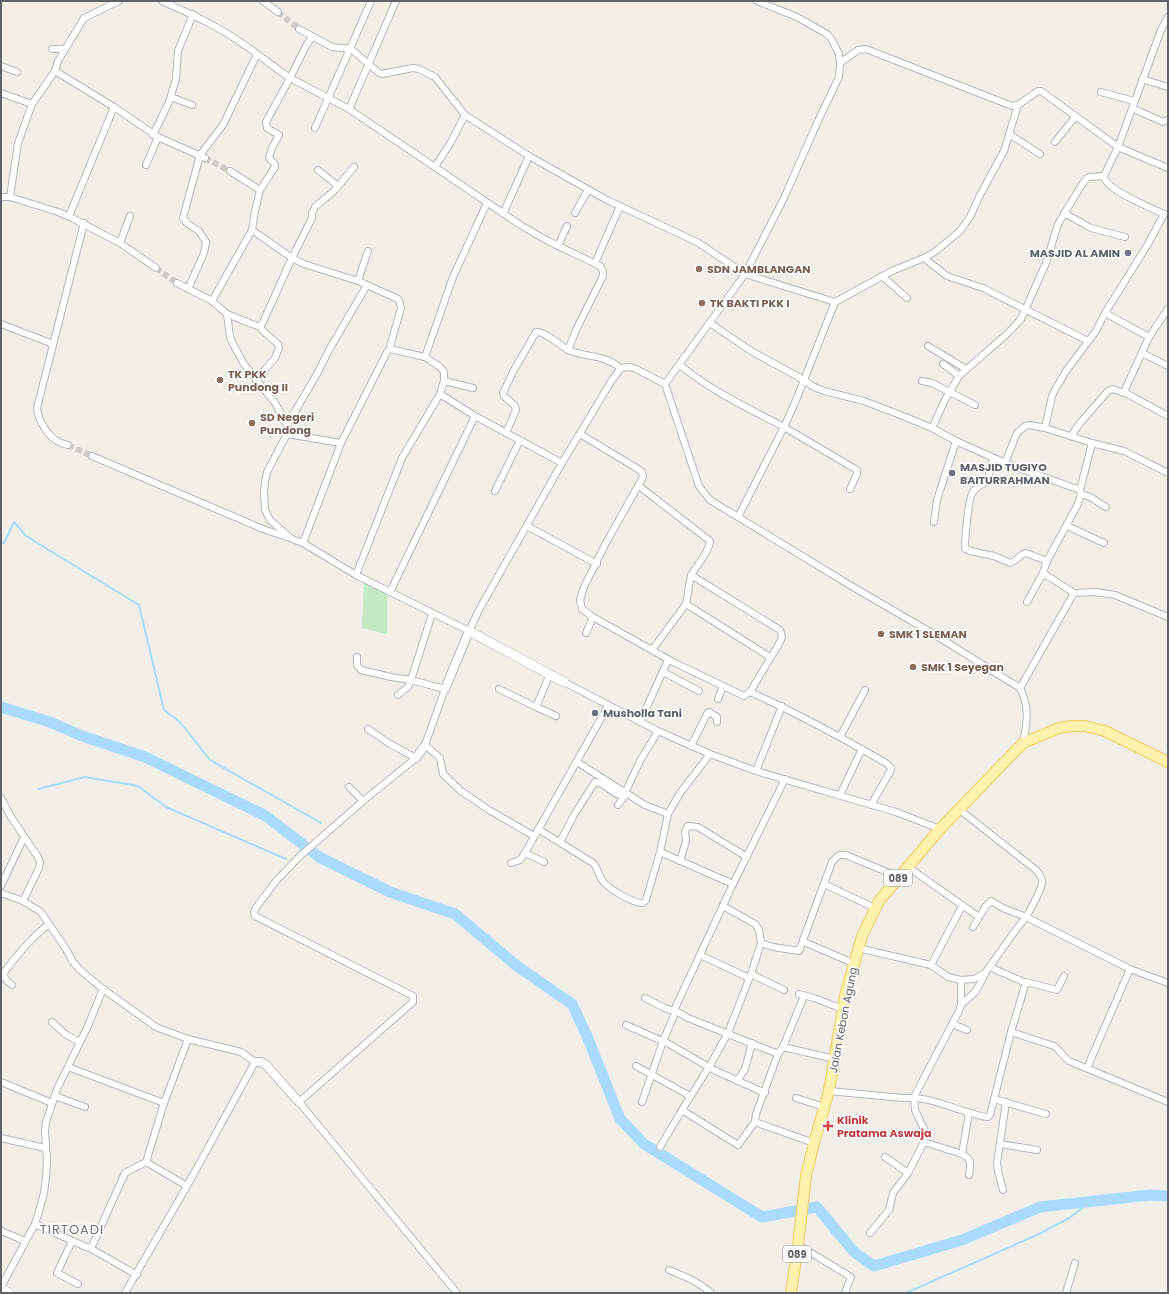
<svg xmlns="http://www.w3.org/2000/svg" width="1169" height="1294" font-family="Poppins,sans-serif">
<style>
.green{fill:#c5e8c5}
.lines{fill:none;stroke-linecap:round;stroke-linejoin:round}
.stream{stroke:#aadaff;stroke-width:2}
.river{stroke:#aadaff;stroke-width:11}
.minor-tunnel{stroke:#ccccc8;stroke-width:6;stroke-dasharray:6 3;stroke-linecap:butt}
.minor-casing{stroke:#b5b8bc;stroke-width:8}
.tertiary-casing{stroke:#b5b8bc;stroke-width:10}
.secondary-casing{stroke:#b6babf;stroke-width:10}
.primary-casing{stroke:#f2c960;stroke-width:12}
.minor{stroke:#fff;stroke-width:6}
.tertiary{stroke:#fff;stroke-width:8}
.secondary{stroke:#fff;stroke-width:9}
.primary{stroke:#fff2af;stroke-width:10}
.worship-dot{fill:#6b7280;stroke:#fff;stroke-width:1.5}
.education-dot{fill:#8d6e63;stroke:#fff;stroke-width:1.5}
.health-dot{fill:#e0444e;stroke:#fff;stroke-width:1.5}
.labels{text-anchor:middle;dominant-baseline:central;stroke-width:3;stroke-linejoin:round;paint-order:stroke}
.shield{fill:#fff;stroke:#8f9295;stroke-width:1}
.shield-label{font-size:10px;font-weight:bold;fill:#5f6368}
.worship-label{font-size:11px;font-weight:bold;fill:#5b616d;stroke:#fff;text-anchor:start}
.education-label{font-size:11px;font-weight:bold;fill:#785e54;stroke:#fff;text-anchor:start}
.street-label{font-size:11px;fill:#5f6368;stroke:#fff}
.health-label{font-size:11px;font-weight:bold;fill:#be3a42;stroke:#fff;text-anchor:start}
.quarter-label{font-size:13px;letter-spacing:1px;fill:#70757a;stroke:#fff}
</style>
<rect width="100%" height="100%" fill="#f1efe8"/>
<polygon class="green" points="364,581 387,594 387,634 362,628"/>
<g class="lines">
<g class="stream">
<polyline points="1,542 4,543 14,522 26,536 139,605 164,710 180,722 210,760 321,823"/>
<polyline points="38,789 85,777 138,786 166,807 286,859"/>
<polyline points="906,1293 1039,1234 1069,1218 1092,1201"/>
</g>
<polyline class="river" points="1,707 50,722 82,736 145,757 266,816 319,857 390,892 455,914 517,966 572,1004 587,1036 620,1119 644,1144 762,1217 817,1207 854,1252 874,1266 962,1240 1040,1207 1150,1195 1168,1196"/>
<g class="minor-tunnel">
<polyline points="278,12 299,29"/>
<polyline points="205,158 230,171"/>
<polyline points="156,268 177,283"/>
<polyline points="68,445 92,456"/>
</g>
<g class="minor-casing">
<g id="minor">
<path d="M162,1c29,13 58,26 84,45 15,10 29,22 44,32l-24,44 1,6 12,7 -7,13 -3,10 6,6v3l-15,23 -5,21 -3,19 -40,71"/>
<polyline points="263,1 278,12"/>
<polyline points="299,29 332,47 351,49 379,73 382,74 413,68 419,69 435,77 465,115 529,156 607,200 697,242 745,274 835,302"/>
<path d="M312,37l-6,9 -16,32 59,31 173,117 26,15 52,25 3,5v5l-26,52 -9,22c19,8 36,4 52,18"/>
<polyline points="52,49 64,49"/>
<polyline points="840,63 858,50 866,49 1012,106 1018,105 1038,91 1041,91 1118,147 1168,168"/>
<polyline points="1,66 17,72"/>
<polyline points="55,71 114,107 158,137 205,158"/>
<polyline points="1142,79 1168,87"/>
<polyline points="1101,92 1134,101"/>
<polyline points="1,93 32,104"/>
<polyline points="171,97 192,105"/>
<polyline points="1132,108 1163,122 1168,120"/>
<polyline points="349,109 396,1"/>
<polyline points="315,128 371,1"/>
<polyline points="1009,134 1040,154"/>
<polyline points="153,135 169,102 176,79 178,51 193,14"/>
<polyline points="1055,142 1075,117"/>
<polyline points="146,165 158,137"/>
<polyline points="435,167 451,142 465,115"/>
<polyline points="318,170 338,186"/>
<polyline points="230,171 260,190"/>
<polyline points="1,197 10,197 58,212 72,218 120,243 156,268"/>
<polyline points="10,197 18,143 32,104 55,71 58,61 84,18 119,1"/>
<polyline points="575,213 588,190"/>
<polyline points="1064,213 1091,228 1125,237"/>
<polyline points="503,214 529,156"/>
<polyline points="69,216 114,107"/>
<polyline points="252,230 292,258 304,264 358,281 398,299 400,303 401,308 389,350"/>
<polyline points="120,243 130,216"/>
<polyline points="558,246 567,226"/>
<polyline points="924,258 947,276 983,288 1088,341"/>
<polyline points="595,263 620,206"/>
<polyline points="882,276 907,298"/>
<polyline points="358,281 368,251"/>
<polyline points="177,283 212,301 227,314 230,337 234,346 244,364 275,403 287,425 287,434 267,472 265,482 264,492 265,510 270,520 292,539 303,543 356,575 469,631 479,610 562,463 612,380 621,368 630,367 636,369 665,384 745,274 784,198 818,121 839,77 840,63 839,54 832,40 827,34 797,17 757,1"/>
<polyline points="188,289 204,253 206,242 199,231 188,224 183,218 200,155 223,125 257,54"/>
<polyline points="1168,309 1149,337 1124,392 1168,416"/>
<polyline points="1105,313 1149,337"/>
<polyline points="227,314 260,327 264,332 278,344 279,348 275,358 256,380"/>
<polyline points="710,323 751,351 804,380 812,386 824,391 864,401 903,416 932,428 956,441 1005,463 1017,433 1025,426 1030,425 1045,428 1092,443 1124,451 1168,473"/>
<polyline points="1,324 53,344"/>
<polyline points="260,327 263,322 292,258 312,218 312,213 315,207 335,190 354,167"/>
<polyline points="928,346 966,369"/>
<polyline points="1142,353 1168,366"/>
<polyline points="425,357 453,277 487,203"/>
<polyline points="943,364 959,376"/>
<path d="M680,365c31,26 68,43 104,62l10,-22 41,-103 57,-31 32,-13 12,-7 24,-20 10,-14 10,-22 24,-44 14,-46"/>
<polyline points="444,381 473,388"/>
<polyline points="922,381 932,383 975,405"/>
<path d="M665,384l34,102 11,14 143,87 79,46 88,55c10,20 7,34 3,55"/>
<polyline points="440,394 475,416 562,463"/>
<polyline points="287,425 317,374 329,350 367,285"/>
<polyline points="932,428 945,400 959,376 1008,333 1021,319 1046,263 1058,224 1081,186 1086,179 1089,177 1104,176"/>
<path d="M1045,428l7,-32 3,-6 11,-19 30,-40 9,-18 43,-69 16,-30c-12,-6 -59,-24 -60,-38l14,-29 43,-117 7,-13"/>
<path d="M506,433l10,-23 -1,-4 -11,-10 -1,-3 11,-23 22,-38c8,-1 24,13 32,18"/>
<polyline points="287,434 341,443 387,352 390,349 425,357 440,367 444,372 444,381 440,394 402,458 356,575"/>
<path d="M580,434l58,35 4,3 1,5 -37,66 -22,44 -4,13 2,9 11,8 80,45 71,34 6,-4c47,21 91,45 136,71l5,5v2l-20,35"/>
<polyline points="1071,436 1080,423 1108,391 1113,389 1124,393"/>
<path d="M68,445c-3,-1 -6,-1 -9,-3 -11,-5 -21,-22 -22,-34l47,-185"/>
<polyline points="92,456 263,529 287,537"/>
<path d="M993,458l-5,21c-4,6 -11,7 -15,13 -5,6 -8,48 -8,57l5,2 24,5 16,7c7,-2 10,-9 16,-10l21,8"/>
<polyline points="1005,463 1080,490 1081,494 1078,504 1047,561 1043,573 1074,593 1020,688"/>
<path d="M639,486l71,55c0,9 -14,26 -19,34l89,55 2,7 -2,5 -30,50"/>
<polyline points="1080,490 1092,443"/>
<polyline points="495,491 520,440"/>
<polyline points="1081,494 1090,497 1106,507"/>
<polyline points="738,517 784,427 857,470 857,474 850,489"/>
<polyline points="934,522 937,500 956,441"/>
<polyline points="527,526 597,564"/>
<polyline points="1067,526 1104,543"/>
<polyline points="303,543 341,443"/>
<polyline points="390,592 475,416"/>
<polyline points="1074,593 1095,592 1115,595 1168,617"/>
<polyline points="1027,602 1043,573"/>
<polyline points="686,604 770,657"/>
<polyline points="586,633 593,617"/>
<polyline points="652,650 686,604 691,575"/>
<polyline points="357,657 357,665 361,670 391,677 411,680 445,689 425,745 440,758 443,774 461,791 489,810 534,836"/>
<polyline points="663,672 699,691"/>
<polyline points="550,674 536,707 556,716"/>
<polyline points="564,682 658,731 710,754 756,771 896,812 940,829"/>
<polyline points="499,689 536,707"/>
<polyline points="398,695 408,687 411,680 432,614"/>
<polyline points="718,699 723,686"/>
<polyline points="640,722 668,660"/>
<polyline points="368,729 390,744 416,758 363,801 300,856 276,881 255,909 254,913 255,916 413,996 413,1002 299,1102 457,1293"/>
<polyline points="840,737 865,690"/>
<polyline points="691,746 707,714 709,712 717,717 717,722"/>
<polyline points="577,762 645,805 668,814"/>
<polyline points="756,771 782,706"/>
<polyline points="785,779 733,884 676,1006 676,1011 688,1018 778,1054 783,1047 835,1059"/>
<polyline points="349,787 363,801"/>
<polyline points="840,795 862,749"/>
<polyline points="1,798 11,817 38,857 40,862 39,868 23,901"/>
<polyline points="618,805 626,794"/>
<path d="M960,810l76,60c3,4 7,7 6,12 -1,10 -11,26 -16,35l104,52 38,14"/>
<path d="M538,829l55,34c5,5 5,11 9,17 5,8 32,24 41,23l3,-3 14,-48 8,-38 12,-21 30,-39"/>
<path d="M560,842l14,-27 21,-33c8,0 16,10 24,13l6,-2 15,-32 18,-30"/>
<polyline points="660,852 733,884"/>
<polyline points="525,853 544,862"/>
<polyline points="680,861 686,841 685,831 688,826 698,827 747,857"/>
<polyline points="511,863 520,860 525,853 608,706"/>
<polyline points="908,867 979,917"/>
<polyline points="824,884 875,908"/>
<polyline points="1,886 24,837"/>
<polyline points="1,893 23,901 41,912 66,949 73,962 80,970 103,989 156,1027 188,1039 241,1052 255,1062 187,1186 125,1293"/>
<polyline points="723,906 755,924 759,930 761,943 751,974 728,1033 709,1067 682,1110 738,1145 755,1122"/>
<polyline points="804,942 853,963"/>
<polyline points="761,943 773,947 799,951 832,862 839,855 846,855 899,877"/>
<polyline points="858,948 931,965 948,977 961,980"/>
<polyline points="700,955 749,978"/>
<polyline points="931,965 962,906"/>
<polyline points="994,969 1026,983"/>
<polyline points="751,974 784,990"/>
<path d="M12,985c-5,-4 -10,-7 -7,-14 14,-18 27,-34 44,-47"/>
<polyline points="799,994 814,998 843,1009"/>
<polyline points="961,1005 976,991 985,974"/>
<polyline points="52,1022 65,1034 80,1042"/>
<polyline points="952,1024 967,1030"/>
<polyline points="626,1025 669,1044 714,1070 765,1093"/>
<polyline points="1011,1032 1026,982 1057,990 1064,976"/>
<polyline points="783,1047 804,996"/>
<polyline points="778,1054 756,1114 755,1122 814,1143"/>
<polyline points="636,1066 690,1096"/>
<polyline points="68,1067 164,1103"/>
<polyline points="1087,1068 1130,969"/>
<polyline points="737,1081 745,1069 752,1043"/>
<polyline points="1,1082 52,1103"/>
<path d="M829,1091l74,7c21,-2 41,7 61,13 8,2 16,6 24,6l2,-2 21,-83 43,14c6,4 9,11 15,15l99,41"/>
<polyline points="55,1096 85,1107"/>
<polyline points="796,1098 824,1107"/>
<polyline points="994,1099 1046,1114"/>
<polyline points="642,1102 663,1041 676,1011 667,1009 645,998"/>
<polyline points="1,1138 45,1148"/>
<path d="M924,1142l38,12c10,5 9,11 7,21"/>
<polyline points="1000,1144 1037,1150"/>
<polyline points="660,1147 682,1110"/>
<polyline points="962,1154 969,1113"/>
<polyline points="885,1157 908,1173"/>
<polyline points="146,1162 187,1186"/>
<polyline points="1003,1190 998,1171 997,1163 1006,1102"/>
<polyline points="35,1224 86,1247 90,1248 137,1275"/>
<polyline points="1,1231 25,1241"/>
<polyline points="870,1233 889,1210 893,1193 908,1173 924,1142 925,1131 915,1110 914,1097 959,1011 961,1005 961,980 974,979 985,973 1015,931 1026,917 1003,908 991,901 986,906 973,927"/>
<polyline points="72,1241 57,1273 78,1284"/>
<polyline points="798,1245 851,1277 845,1293"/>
<polyline points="90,1248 93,1244 125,1173 146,1162 164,1103 188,1039"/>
<path d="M669,1270c15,6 30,12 42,23"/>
<polyline points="1,1287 35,1224 40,1208 44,1193 46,1177 47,1161 45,1131 46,1122 57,1089 87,1028 103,989"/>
<polyline points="1066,1293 1075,1263"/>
</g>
</g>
<g class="tertiary-casing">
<g id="tertiary">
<polyline points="445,689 469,631"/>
<polyline points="416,758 425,745"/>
<polyline points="255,1062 261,1062 266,1065 299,1102"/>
</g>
</g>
<g class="secondary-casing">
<g id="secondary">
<polyline points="469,631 564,682"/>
<polyline points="1,1289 10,1293"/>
</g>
</g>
<g class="primary-casing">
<polyline id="primary" points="791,1293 798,1245 806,1176 814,1143 829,1091 845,996 862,936 879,901 940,829 1023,743 1059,728 1072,726 1085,726 1105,731 1168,762"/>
</g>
<use href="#minor" class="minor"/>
<use href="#tertiary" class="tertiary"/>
<use href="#secondary" class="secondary"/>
<use href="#primary" class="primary"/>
</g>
<g class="worship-dot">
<circle cx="1128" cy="253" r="4"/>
<circle cx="952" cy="473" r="4"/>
<circle cx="595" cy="713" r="4"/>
</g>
<g class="education-dot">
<circle cx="699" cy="269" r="4"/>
<circle cx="702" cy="303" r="4"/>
<circle cx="220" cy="380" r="4"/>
<circle cx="252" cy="423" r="4"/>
<circle cx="881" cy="634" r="4"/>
<circle cx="913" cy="667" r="4"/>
</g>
<path class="health-dot" d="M826 1120h4v4h4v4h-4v4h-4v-4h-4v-4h4z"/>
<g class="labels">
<g class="shield">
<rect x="884" y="870" width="28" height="16" rx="3"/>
<rect x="783" y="1246" width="28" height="16" rx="3"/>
</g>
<g class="shield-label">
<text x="898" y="878">089</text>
<text x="797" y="1254">089</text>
</g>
<g class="worship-label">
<text x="1120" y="253" text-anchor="end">MASJID AL AMIN</text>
<text x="960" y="467">MASJID TUGIYO<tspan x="960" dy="13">BAITURRAHMAN</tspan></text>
<text x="603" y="713">Musholla Tani</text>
</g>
<g class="education-label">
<text x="707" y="269">SDN JAMBLANGAN</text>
<text x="710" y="303">TK BAKTI PKK I</text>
<text x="228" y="374">TK PKK<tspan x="228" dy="13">Pundong II</tspan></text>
<text x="260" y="417">SD Negeri<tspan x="260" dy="13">Pundong</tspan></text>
<text x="889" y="634">SMK 1 SLEMAN</text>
<text x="921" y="667">SMK 1 Seyegan</text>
</g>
<g class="street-label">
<text transform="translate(843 1020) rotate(-79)">Jalan Kebon Agung</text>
</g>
<g class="health-label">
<text x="837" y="1120">Klinik<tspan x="837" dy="13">Pratama Aswaja</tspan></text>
</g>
<g class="quarter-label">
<text x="72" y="1229">TIRTOADI</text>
</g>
</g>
<rect width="1169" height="1294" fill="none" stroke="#5f6368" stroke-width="4"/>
</svg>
